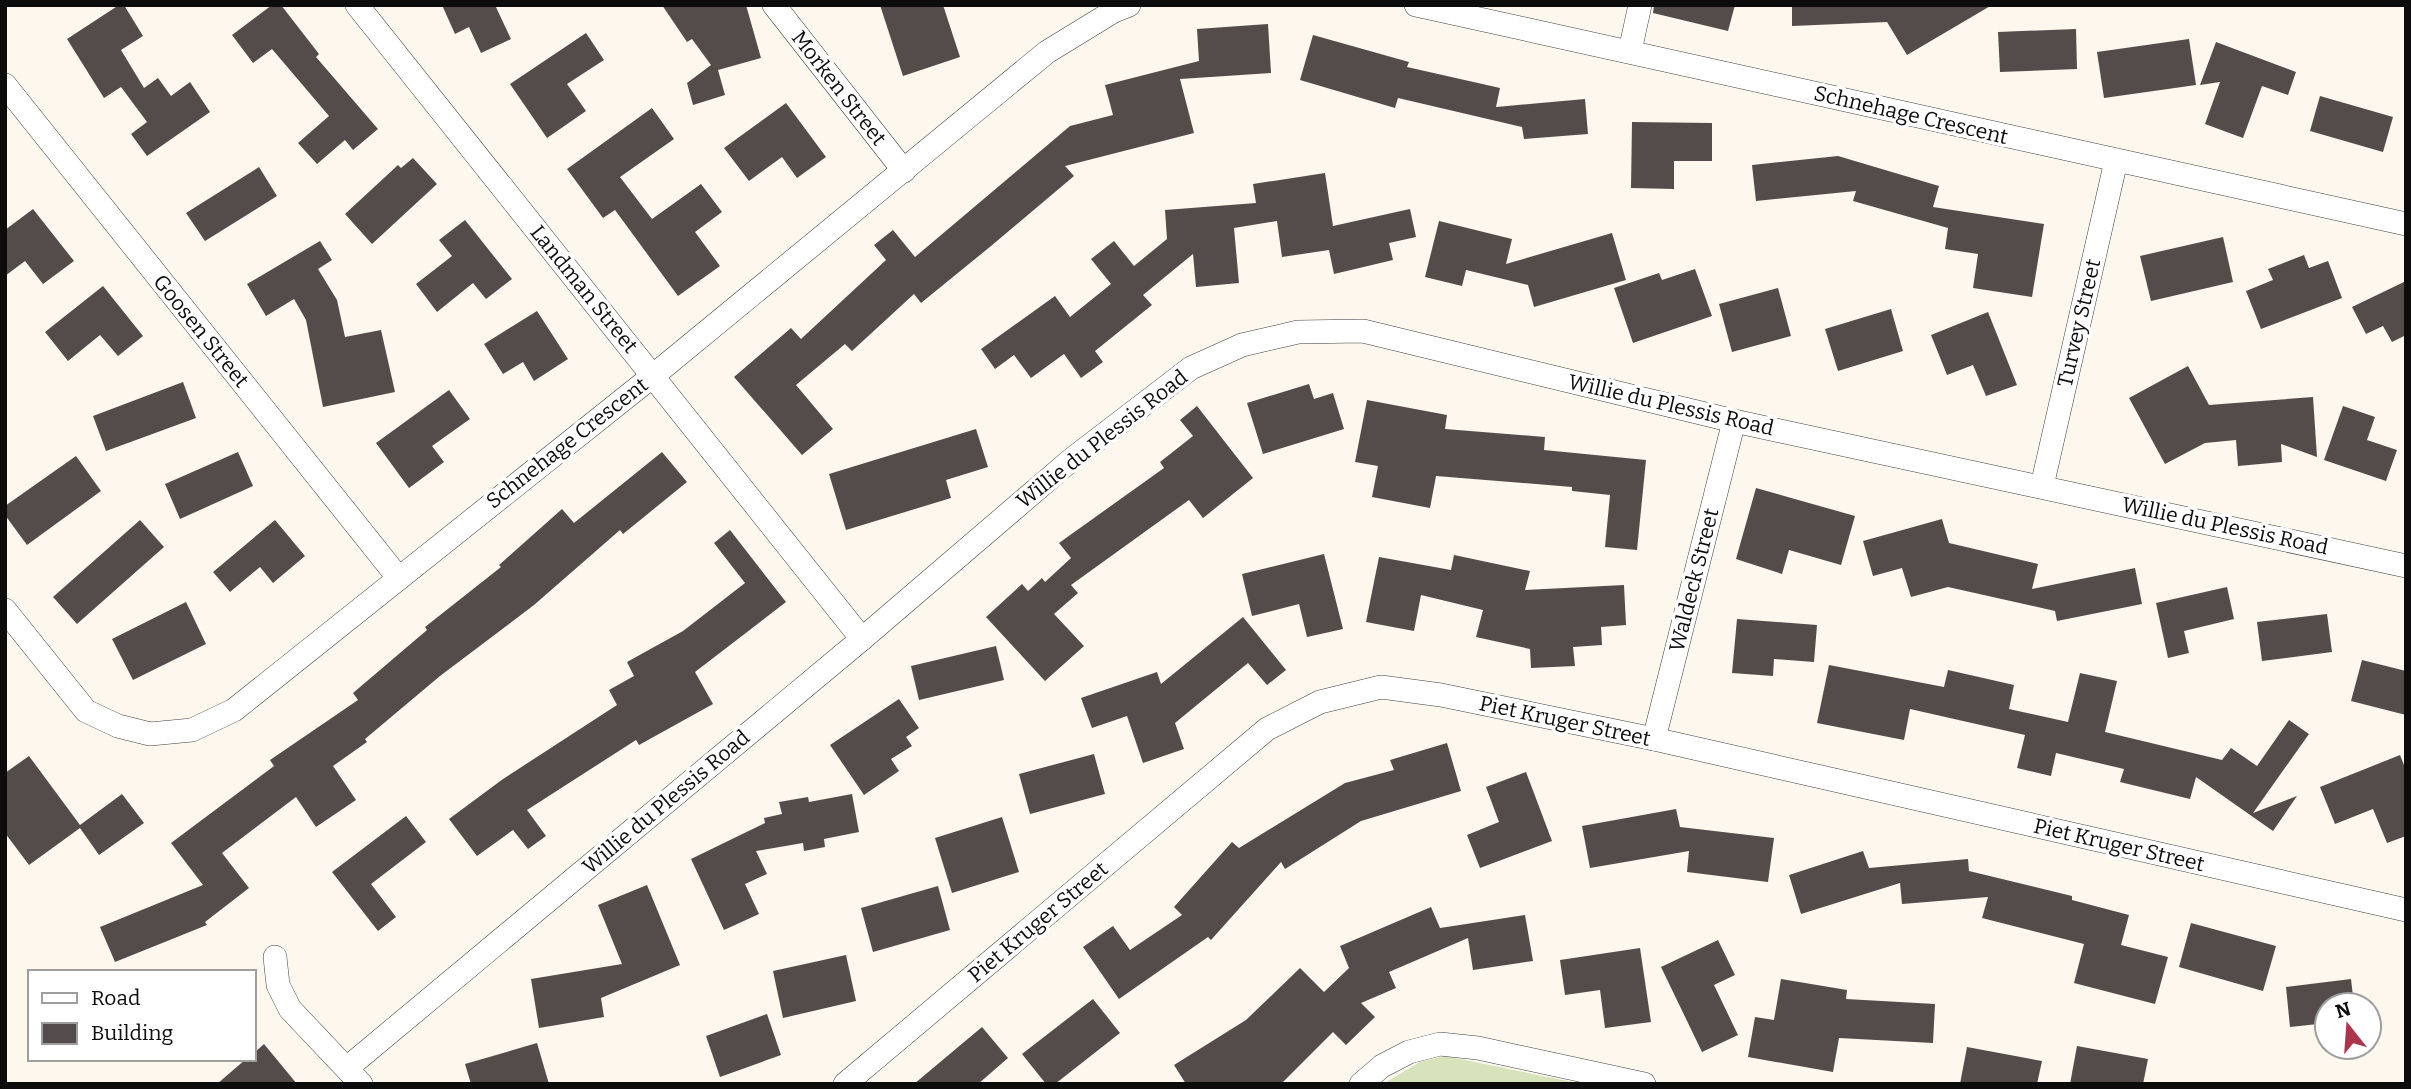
<svg xmlns="http://www.w3.org/2000/svg" width="2411" height="1089" font-family="Bitter,serif">
<style>
.green{fill:#d6e3bb}
.building{fill:#534c4a}
.lines{fill:none;stroke-linecap:round;stroke-linejoin:round}
.minor-casing{stroke:#3f3f3f;stroke-width:24}
.minor{stroke:#fff;stroke-width:23}
.labels{text-anchor:middle;dominant-baseline:central;stroke-width:7;stroke-linejoin:round;paint-order:stroke}
.street-label{font-size:21px;fill:#0c0c0c;stroke:#fff}
</style>
<rect width="100%" height="100%" fill="#fdf7ed"/>
<polygon class="green" points="1445,1056 1582,1084 1383,1084 1420,1062"/>
<g class="building">
<polygon points="119,5 124,5 143,36 121,50 144,88 158,78 171,96 190,82 210,112 147,156 131,134 147,122 121,87 104,98 67,39"/>
<polygon points="272,5 281,5 319,54 316,57 378,129 353,150 345,140 317,164 298,143 329,116 272,49 253,63 232,35"/>
<polygon points="442,5 495,5 511,39 481,53 469,27 455,34"/>
<polygon points="662,5 746,5 761,58 718,70 725,95 693,105 687,83 711,65 692,39 687,42"/>
<polygon points="880,5 943,5 960,57 903,76"/>
<polygon points="1654,5 1735,5 1728,31 1653,13"/>
<polygon points="1792,5 1992,5 1907,55 1887,22 1792,26"/>
<polygon points="1268,24 1271,73 1180,79 1194,133 1065,166 1074,176 991,246 921,303 914,294 852,351 845,344 796,385 833,429 802,455 734,377 791,328 801,339 886,260 874,245 893,230 915,257 1070,126 1113,115 1105,85 1199,61 1197,29"/>
<polygon points="2076,29 2077,69 2000,72 1998,32"/>
<polygon points="586,33 604,60 567,84 586,111 547,138 510,84"/>
<polygon points="1313,35 1409,62 1407,67 1500,88 1496,107 1585,99 1588,134 1524,139 1522,127 1398,98 1395,108 1300,80"/>
<polygon points="2189,39 2196,85 2104,98 2097,52"/>
<polygon points="2216,42 2296,72 2288,95 2262,86 2243,138 2205,124 2220,82 2200,85"/>
<polygon points="2320,96 2393,117 2383,152 2310,131"/>
<polygon points="786,103 826,157 797,178 782,157 749,181 724,148"/>
<polygon points="652,108 674,139 620,177 652,219 701,184 722,212 695,232 720,266 678,296 615,210 603,218 567,169"/>
<polygon points="1632,122 1712,123 1712,161 1674,161 1674,189 1631,188"/>
<polygon points="1838,156 1939,186 1933,207 2044,224 2032,297 1973,288 1978,254 1945,249 1948,228 1853,201 1856,191 1756,201 1752,165"/>
<polygon points="413,158 437,184 372,244 345,214 398,165 401,168"/>
<polygon points="259,167 277,196 205,241 186,213"/>
<polygon points="1325,173 1333,226 1410,209 1416,237 1389,243 1393,260 1334,274 1329,250 1282,257 1277,221 1234,228 1239,283 1196,287 1193,254 1143,295 1152,305 1095,351 1103,362 1081,378 1064,354 1031,378 1014,355 995,369 981,349 1055,296 1070,317 1111,284 1091,259 1114,241 1134,266 1167,239 1165,210 1256,203 1253,184"/>
<polygon points="33,209 74,261 43,284 25,261 5,276 5,230"/>
<polygon points="465,220 512,279 486,299 473,283 437,312 416,284 452,256 439,240"/>
<polygon points="1439,221 1512,239 1506,264 1612,233 1626,280 1534,307 1528,285 1466,270 1462,286 1425,277"/>
<polygon points="2223,237 2233,282 2151,301 2140,256"/>
<polygon points="320,241 332,260 318,269 337,300 345,337 381,330 395,392 323,407 306,320 294,299 266,316 247,284"/>
<polygon points="2304,255 2309,268 2328,261 2342,298 2261,329 2246,291 2273,280 2268,269"/>
<polygon points="1695,269 1712,316 1633,343 1614,288 1659,273 1662,280"/>
<polygon points="2406,281 2406,335 2392,342 2383,326 2366,334 2352,307"/>
<polygon points="103,286 143,336 118,356 100,335 68,361 45,332"/>
<polygon points="1778,288 1791,336 1732,352 1719,304"/>
<polygon points="1891,309 1903,351 1838,371 1825,329"/>
<polygon points="537,311 568,359 534,381 523,362 503,374 484,344"/>
<polygon points="1988,312 2017,385 1986,396 1973,365 1947,375 1931,335"/>
<polygon points="2188,366 2209,405 2313,397 2317,457 2281,444 2282,462 2238,466 2236,440 2205,443 2165,464 2129,398"/>
<polygon points="183,382 196,418 106,451 93,416"/>
<polygon points="1309,384 1314,399 1333,393 1344,429 1263,454 1247,403"/>
<polygon points="449,390 470,419 432,446 444,462 409,488 376,443"/>
<polygon points="1367,400 1447,415 1445,429 1545,437 1544,450 1646,460 1637,550 1605,547 1610,495 1572,491 1572,487 1436,476 1430,508 1372,497 1378,466 1355,462"/>
<polygon points="1197,406 1253,478 1203,518 1189,500 1071,585 1078,593 1054,614 1084,646 1045,681 986,617 1022,584 1028,591 1042,578 1045,582 1071,558 1059,543 1164,468 1160,462 1193,436 1180,420"/>
<polygon points="2343,406 2375,417 2367,440 2397,450 2386,481 2324,460"/>
<polygon points="976,429 988,467 946,480 951,498 846,530 829,474"/>
<polygon points="238,452 253,486 180,519 165,484"/>
<polygon points="662,452 687,482 623,534 620,530 534,605 440,676 365,739 367,742 333,766 356,800 316,827 296,797 222,853 249,888 205,922 207,925 115,962 100,927 203,885 171,843 274,766 270,760 358,700 353,693 427,630 425,627 501,567 499,565 562,509 574,523"/>
<polygon points="76,456 101,491 27,545 5,515 5,506"/>
<polygon points="1756,488 1855,516 1841,565 1789,550 1782,574 1736,559"/>
<polygon points="1942,519 1949,543 2038,564 2032,589 2135,568 2142,604 2057,621 2055,611 1948,587 1911,597 1902,568 1873,576 1863,541"/>
<polygon points="140,520 164,547 77,624 53,597"/>
<polygon points="275,520 305,556 273,583 260,567 230,592 213,572"/>
<polygon points="730,530 786,602 695,672 713,704 639,745 636,740 527,810 546,836 528,849 513,830 477,856 449,819 503,779 617,705 609,690 634,676 627,662 683,631 745,583 714,543"/>
<polygon points="1324,554 1343,629 1307,637 1299,604 1252,616 1242,574"/>
<polygon points="1454,555 1530,571 1525,590 1624,585 1626,625 1601,627 1602,645 1573,647 1575,666 1531,668 1530,649 1476,637 1483,610 1421,595 1414,631 1366,622 1379,557 1451,570"/>
<polygon points="2227,587 2234,619 2184,631 2189,653 2168,658 2156,603"/>
<polygon points="186,602 206,644 133,680 112,639"/>
<polygon points="2327,614 2332,652 2262,661 2257,622"/>
<polygon points="1243,617 1286,670 1267,685 1248,663 1175,723 1184,749 1143,763 1127,716 1092,728 1081,698 1157,672 1161,684"/>
<polygon points="1737,619 1817,625 1814,662 1774,659 1773,676 1732,673"/>
<polygon points="996,646 1004,680 919,700 911,666"/>
<polygon points="2362,660 2406,671 2406,715 2351,701"/>
<polygon points="1829,665 1944,687 1948,670 2014,685 2009,709 2068,722 2080,673 2117,681 2105,732 2222,760 2231,748 2257,766 2289,720 2309,734 2253,813 2297,796 2273,831 2196,777 2190,799 2120,782 2124,769 2056,753 2051,776 2017,768 2025,735 1910,709 1904,740 1817,723"/>
<polygon points="899,699 919,728 906,737 912,746 891,759 899,771 864,795 830,745"/>
<polygon points="1447,743 1461,791 1361,821 1285,869 1281,862 1211,940 1208,937 1119,999 1083,947 1113,926 1130,950 1182,915 1174,907 1232,842 1239,848 1345,783 1394,770 1390,760"/>
<polygon points="1094,754 1105,794 1030,814 1019,774"/>
<polygon points="2400,755 2406,770 2406,836 2387,843 2373,809 2335,824 2320,787"/>
<polygon points="29,756 80,825 122,794 144,823 99,855 80,828 29,865 5,833 5,773"/>
<polygon points="1526,772 1552,841 1480,868 1467,835 1499,822 1486,787"/>
<polygon points="852,794 859,832 824,839 825,847 804,851 803,843 756,851 767,874 745,884 759,914 724,930 691,859 765,823 764,818 782,814 779,802 808,797 809,802"/>
<polygon points="1676,809 1680,827 1774,838 1768,882 1687,872 1689,851 1590,868 1582,826"/>
<polygon points="406,816 426,842 371,884 396,917 378,931 332,872"/>
<polygon points="1002,817 1019,872 952,893 935,838"/>
<polygon points="1863,851 1869,868 1968,859 1969,871 2072,896 2072,900 2129,915 2121,945 2168,957 2155,1004 2074,983 2084,944 1982,918 1988,897 1902,904 1900,883 1801,914 1789,875"/>
<polygon points="647,885 680,965 601,998 604,1017 539,1028 531,979 622,964 598,905"/>
<polygon points="938,886 950,930 873,952 861,908"/>
<polygon points="1431,907 1440,928 1525,915 1533,961 1473,970 1468,938 1389,972 1396,988 1361,1003 1375,1017 1346,1045 1333,1032 1281,1084 1186,1084 1174,1065 1246,1020 1300,968 1324,992 1349,968 1340,946"/>
<polygon points="2191,923 2276,946 2263,991 2179,967"/>
<polygon points="1718,940 1735,975 1714,985 1738,1035 1702,1052 1661,967"/>
<polygon points="1640,948 1651,1022 1605,1028 1600,990 1565,995 1560,960"/>
<polygon points="846,955 856,1001 783,1018 773,971"/>
<polygon points="1781,979 1847,990 1846,999 1935,1004 1933,1043 1839,1038 1833,1072 1748,1057 1755,1017 1774,1020"/>
<polygon points="2351,979 2354,1005 2327,1005 2327,1023 2290,1027 2286,987"/>
<polygon points="1093,999 1120,1033 1055,1084 1046,1084 1022,1054"/>
<polygon points="767,1014 781,1055 720,1077 706,1036"/>
<polygon points="982,1027 1008,1058 978,1084 914,1084"/>
<polygon points="537,1043 549,1084 471,1084 465,1064"/>
<polygon points="264,1044 297,1084 217,1084 246,1059 254,1059 254,1053"/>
<polygon points="2077,1046 2148,1059 2143,1084 2070,1084"/>
<polygon points="1967,1047 2042,1061 2037,1084 1960,1084"/>
</g>
<g class="lines">
<g class="minor-casing">
<g id="minor">
<polyline points="357,5 862,639"/>
<polyline points="774,5 904,171"/>
<polyline points="1416,5 2406,224"/>
<polyline points="1630,51 1640,5"/>
<polyline points="5,85 397,576"/>
<polyline points="2042,486 2116,161"/>
<polyline points="5,610 86,711 118,726 150,734 192,730 234,710 654,375 1047,52 1114,11 1129,5"/>
<polyline points="1654,739 1734,421"/>
<polyline points="275,957 278,985 290,1009 361,1084"/>
<polyline points="347,1068 862,639 1071,460 1191,368 1242,345 1298,332 1363,331 1734,421 2406,566"/>
<polyline points="845,1084 1267,729 1320,702 1381,687 1441,695 1654,739 2406,910"/>
<polyline points="1361,1084 1382,1066 1409,1052 1440,1044 1478,1048 1644,1084"/>
</g>
</g>
<use href="#minor" class="minor"/>
</g>
<g class="labels">
<g class="street-label">
<text transform="translate(839 88) rotate(52)">Morken Street</text>
<text transform="translate(1911 115) rotate(13)">Schnehage Crescent</text>
<text transform="translate(584 289) rotate(51)">Landman Street</text>
<text transform="translate(2079 323) rotate(-77)">Turvey Street</text>
<text transform="translate(201 331) rotate(51)">Goosen Street</text>
<text transform="translate(1671 405) rotate(13)">Willie du Plessis Road</text>
<text transform="translate(1102 439) rotate(-38)">Willie du Plessis Road</text>
<text transform="translate(567 443) rotate(-38)">Schnehage Crescent</text>
<text transform="translate(2225 526) rotate(12)">Willie du Plessis Road</text>
<text transform="translate(1694 580) rotate(-76)">Waldeck Street</text>
<text transform="translate(1565 721) rotate(12)">Piet Kruger Street</text>
<text transform="translate(666 802) rotate(-40)">Willie du Plessis Road</text>
<text transform="translate(2119 845) rotate(13)">Piet Kruger Street</text>
<text transform="translate(1038 922) rotate(-40)">Piet Kruger Street</text>
</g>
</g>
<rect width="2411" height="1089" fill="none" stroke="#0c0c0c" stroke-width="14"/>
<rect x="28" y="970" width="228" height="91" fill="#ffffff" stroke="#9e9e9e" stroke-width="2"/>
<rect x="42" y="993" width="35" height="10" fill="#ffffff" stroke="#9e9e9e" stroke-width="2"/>
<text x="91" y="1005" font-size="21" fill="#0c0c0c">Road</text>
<rect x="42" y="1023" width="35" height="21" fill="#534c4a" stroke="#9e9e9e" stroke-width="2"/>
<text x="91" y="1040" font-size="21" fill="#0c0c0c">Building</text>
<g transform="translate(2348 1026) rotate(343)"><circle r="33" fill="#ffffff" stroke="#9e9e9e" stroke-width="2"/>
<path d="M0-5L12 26L0 18L-12 26Z" fill="#ab354d"/>
<text y="-10" font-size="19" font-weight="bold" text-anchor="middle" fill="#0c0c0c">N</text>
</g>
</svg>
